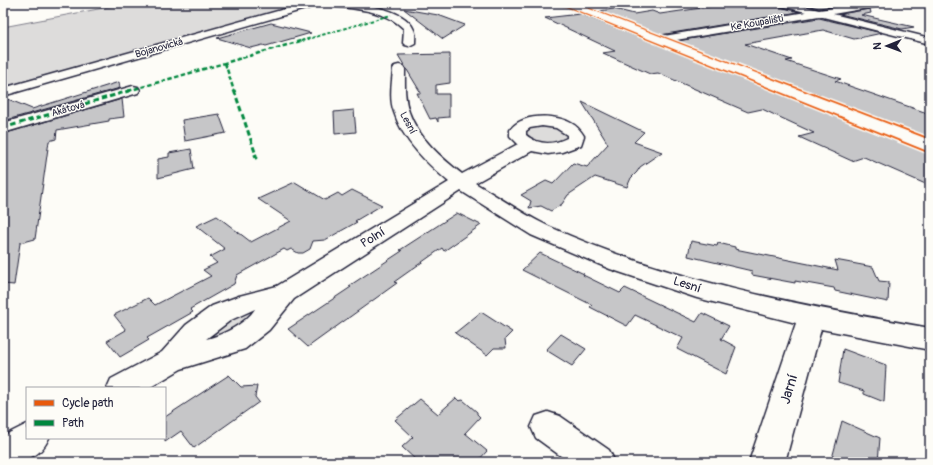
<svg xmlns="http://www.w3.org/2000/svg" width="933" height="465" font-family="Pangolin,sans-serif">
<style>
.green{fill:#dddcdb;stroke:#807f8b}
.building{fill:#c6c6c8;stroke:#22223b}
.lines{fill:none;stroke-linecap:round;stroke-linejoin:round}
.minor-casing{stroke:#22223b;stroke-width:3}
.tertiary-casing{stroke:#22223b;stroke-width:3}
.minor{fill:#fdfcf7;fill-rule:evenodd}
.tertiary{fill:#fdfcf7;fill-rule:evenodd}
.quiet-far3{stroke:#00873e;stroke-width:2;stroke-dasharray:3.5 2;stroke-linecap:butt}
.quiet-far2{stroke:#00873e;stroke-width:2.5;stroke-dasharray:4.5 2.5;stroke-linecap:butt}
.quiet-far1{stroke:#00873e;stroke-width:3;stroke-dasharray:5.5 3;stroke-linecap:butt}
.quiet{stroke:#00873e;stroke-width:3.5;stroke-dasharray:7 3.5;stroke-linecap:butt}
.cycleway-casing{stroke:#fdfcf7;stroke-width:3}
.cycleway{fill:#e8590c;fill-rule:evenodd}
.labels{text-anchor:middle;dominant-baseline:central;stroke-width:3;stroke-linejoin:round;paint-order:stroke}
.far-street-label{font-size:10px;fill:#22223b;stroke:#fdfcf7}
.street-label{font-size:12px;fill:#22223b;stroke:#fdfcf7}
.near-street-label{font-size:14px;fill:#22223b;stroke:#fdfcf7}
</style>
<rect width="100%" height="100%" fill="#fdfcf7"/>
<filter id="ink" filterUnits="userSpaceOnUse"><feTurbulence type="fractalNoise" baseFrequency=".025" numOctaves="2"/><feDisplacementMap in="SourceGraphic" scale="8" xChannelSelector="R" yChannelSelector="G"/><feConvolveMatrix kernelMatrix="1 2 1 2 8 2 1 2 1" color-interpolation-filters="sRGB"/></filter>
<g filter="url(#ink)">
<g class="green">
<polygon points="130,3 308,3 3,89 3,27"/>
<polygon points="527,126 558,126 570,138 560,145 528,141 521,130"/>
<polygon points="251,309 254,310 255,315 250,320 211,340 208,337 212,330"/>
</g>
<g class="building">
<polygon points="736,3 775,3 777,6 799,12 660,35 598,11 614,9 634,14 652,11 660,14"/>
<polygon points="797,3 853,3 819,8"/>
<polygon points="404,9 438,15 465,25 443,39"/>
<polygon points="870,9 871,13 861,15 914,27 902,29 840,14"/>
<polygon points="580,14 930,153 930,186 864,157 852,161 799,137 814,133 762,109 748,112 658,73 650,74 603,53 615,51 545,18"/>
<polygon points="819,18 882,33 854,39 823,30 745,44 792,60 786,61 841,79 835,81 930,114 930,139 677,41"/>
<polygon points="271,23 311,33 266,46 263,45 251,48 217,38"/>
<polygon points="450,54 450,83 436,85 436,94 449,94 449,117 438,118 438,122 436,118 430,119 417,93 421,93 398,55"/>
<polygon points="119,82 120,88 3,121 3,97 32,109"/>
<polygon points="122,99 124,117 109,119 109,121 57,130 56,139 49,141 35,239 20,243 14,285 3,284 3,134"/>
<polygon points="582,102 644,132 634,142 662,152 640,167 637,172 631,178 627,187 595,177 568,195 562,204 551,211 541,206 529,208 531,201 521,195 546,181 553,184 573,163 587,167 608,144"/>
<polygon points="354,110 356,132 335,134 334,112"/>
<polygon points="219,114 226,133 185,141 182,120"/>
<polygon points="191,149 194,169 158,178 158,159 169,157 169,153"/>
<polygon points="295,182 325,200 338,193 342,196 352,190 382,205 355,221 357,222 325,240 313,241 310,249 303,253 298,253 291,249 287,251 284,249 237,275 234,284 190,309 193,312 147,338 149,340 120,357 107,341 126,330 114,315 148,298 155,305 211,276 203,270 217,263 210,257 225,249 196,226 217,216 251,242 291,221 258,199"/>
<polygon points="457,213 481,225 444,251 442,248 394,282 397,283 308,347 288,329 351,287 349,286 402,251 400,250"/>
<polygon points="691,241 717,246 718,243 735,247 735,249 838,270 835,260 873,267 879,281 889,282 888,302 835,291 834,288 795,281 795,283 752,275 752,271 688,256"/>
<polygon points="540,253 584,274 583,275 620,293 625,288 696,322 702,313 729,326 721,339 736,347 726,374 677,349 683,338 635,315 627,326 590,307 592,305 522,270"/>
<polygon points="481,312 512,332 505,339 506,348 494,348 487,355 455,333"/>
<polygon points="561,334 586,349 572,366 546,350"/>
<polygon points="843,349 886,365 884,402 864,394 864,391 838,383"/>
<polygon points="229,375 241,387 257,386 255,397 259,402 194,448 181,431 165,442 165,417"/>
<polygon points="456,398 459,401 463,400 477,412 477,414 480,417 465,433 487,451 477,462 418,462 402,447 413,437 395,420 420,399 438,414"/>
<polygon points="842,421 880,438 878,462 831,462"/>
</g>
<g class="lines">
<g class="minor-casing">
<g id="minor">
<path d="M328,3c21,0 77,2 86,27 2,4 1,9 1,13l-6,3 -4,-1 -2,-2 1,-14c-18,-19 -48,-20 -72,-23z"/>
<polygon points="776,3 791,3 819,10 863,3 883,3 879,6 833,14 930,38 930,44 819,16 658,43 652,40 658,37 806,12 777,5"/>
<path d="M399,65l4,1 2,3c0,14 -1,29 4,43 9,26 33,46 53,62l56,-30 -8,-8v-6c12,-17 44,-16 61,-7 6,3 10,8 13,13l-3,9 -19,7 -14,2 -16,-3 -57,32c24,14 48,31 73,43 122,56 251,79 382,102v22l-109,-21 -36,133h-36l47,-139 -99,-25 -87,-29 -79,-34 -70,-44 -167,108 -25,31 -24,19 -64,20 -32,19h-42l4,-9 51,-27 24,-27 26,-19 27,-10 38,-10 172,-104c-22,-19 -46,-41 -55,-70 -5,-13 -2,-29 -1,-43l2,-3zM542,126l14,2 11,7v3c-14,7 -29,7 -41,-3v-4l4,-3zM255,309c-9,14 -31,26 -49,30l25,-19z"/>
<polygon points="133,86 138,87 140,90 138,93 3,133 3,123"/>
<polygon points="548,412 560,416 609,450 615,462 569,462 536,438 531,427 536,416"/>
<path d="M27,424v14h22c-9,20 -25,24 -46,24v-26z"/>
</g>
</g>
<g class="tertiary-casing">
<g id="tertiary">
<polygon points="306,3 320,3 319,5 3,96 3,88"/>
<polygon points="561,3 573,3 930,141 930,152 562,5"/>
</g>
</g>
<use href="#minor" class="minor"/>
<use href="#tertiary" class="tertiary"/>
<polyline class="quiet-far3" points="301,41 391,15"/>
<g class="quiet-far2">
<polyline points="225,63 234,91"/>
<polyline points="128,91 304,40"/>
</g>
<g class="quiet-far1">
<polyline points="234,90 256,155"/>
<polyline points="3,128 132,90"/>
</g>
<polyline class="quiet" points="255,154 257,159"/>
<g class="cycleway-casing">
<g id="cycleway">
<polygon points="556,3 559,3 930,152 930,154"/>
<polygon points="574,3 577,3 930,138 930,140"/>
</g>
</g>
<use href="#cycleway" class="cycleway"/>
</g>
</g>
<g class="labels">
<g class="far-street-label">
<text transform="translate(757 23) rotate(-10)">Ke Koupališti</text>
<text transform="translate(159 48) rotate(-16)">Bojanovická</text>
<text transform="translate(68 109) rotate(-16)">Akátová</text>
<text transform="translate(408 123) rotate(62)">Lesní</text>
</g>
<g class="street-label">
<text transform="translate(373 238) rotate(-32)">Polní</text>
<text transform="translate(687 285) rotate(18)">Lesní</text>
</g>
<g class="near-street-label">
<text transform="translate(789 389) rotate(-73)">Jarní</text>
</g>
</g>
<rect width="933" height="465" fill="none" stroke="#fdfcf7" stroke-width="16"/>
<rect x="8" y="8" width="917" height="449" fill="none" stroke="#22223b" stroke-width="1.5" filter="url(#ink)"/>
<rect x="26" y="387" width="140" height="52" fill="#fdfcf7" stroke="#a5a5ac"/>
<rect x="34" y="400" width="20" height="6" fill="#e8590c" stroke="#a5a5ac"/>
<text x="62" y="407" font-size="12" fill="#22223b">Cycle path</text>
<rect x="34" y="420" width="20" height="6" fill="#00873e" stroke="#a5a5ac"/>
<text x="62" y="427" font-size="12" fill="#22223b">Path</text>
<g transform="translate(887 46) rotate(269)" stroke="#fdfcf7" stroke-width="3" paint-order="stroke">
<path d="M0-3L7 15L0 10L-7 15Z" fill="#22223b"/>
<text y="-6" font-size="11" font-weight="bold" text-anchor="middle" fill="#22223b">N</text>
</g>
</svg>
